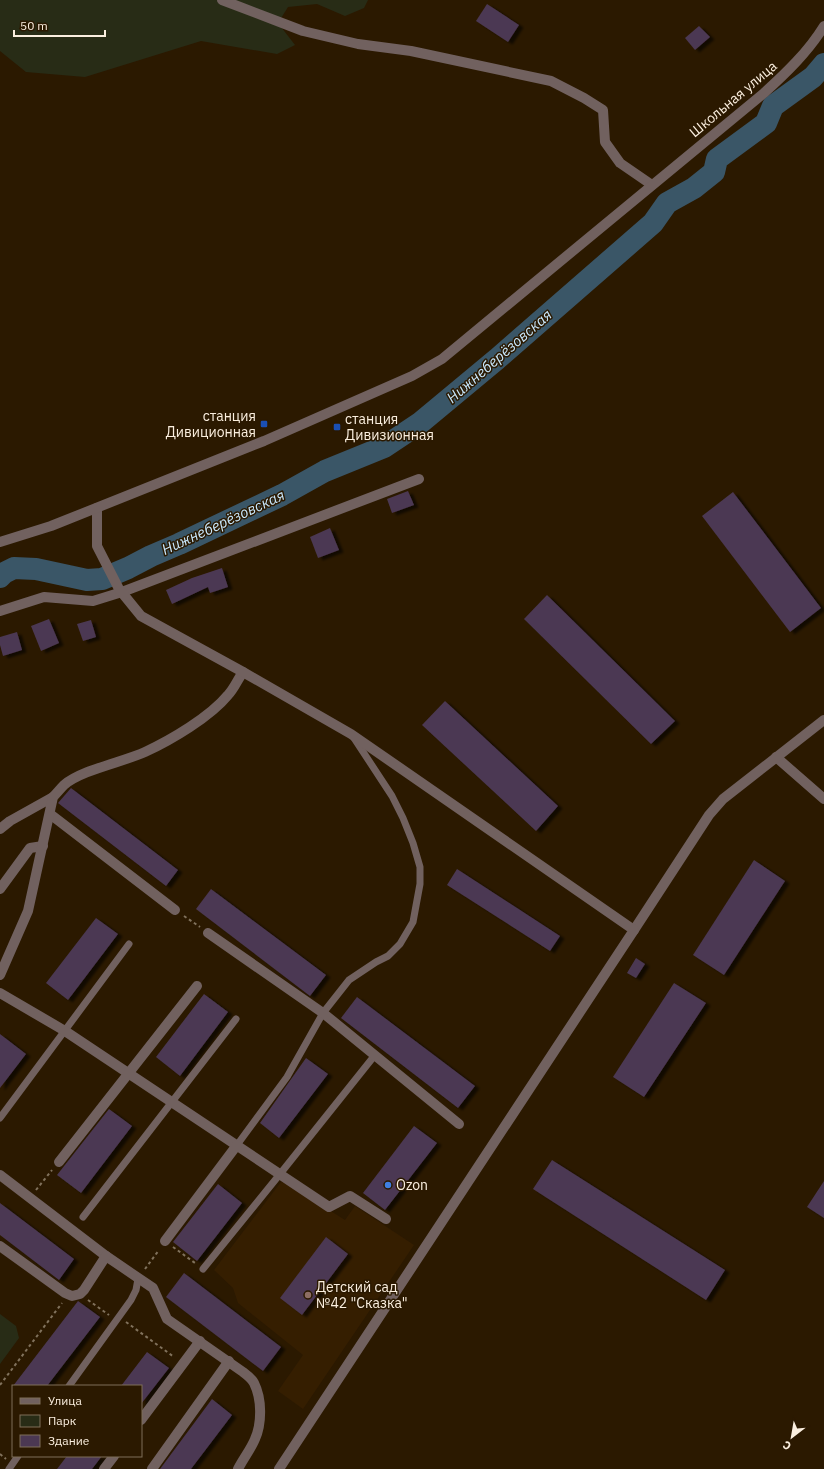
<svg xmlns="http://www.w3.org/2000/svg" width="824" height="1469" font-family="'IBM Plex Sans',sans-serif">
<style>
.built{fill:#351e00}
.green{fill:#282c16}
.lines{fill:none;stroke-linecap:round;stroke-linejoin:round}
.river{stroke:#3a5667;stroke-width:22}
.building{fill:#4b3852;filter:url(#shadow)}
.path{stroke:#81725c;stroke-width:2;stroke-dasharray:3 3;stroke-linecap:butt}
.service{stroke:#71615f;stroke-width:7}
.minor{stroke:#71615f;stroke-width:10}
.tertiary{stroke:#71615f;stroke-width:10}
.transit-dot{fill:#1a4fb4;stroke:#2b1900;stroke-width:1.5}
.shop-dot{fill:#3f7fe0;stroke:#2b1900;stroke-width:1.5}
.education-dot{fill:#8d6e63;stroke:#2b1900;stroke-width:1.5}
.labels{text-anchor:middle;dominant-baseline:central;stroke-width:3;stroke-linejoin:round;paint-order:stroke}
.street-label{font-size:14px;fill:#fbefdf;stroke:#2b1900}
.poi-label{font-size:14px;fill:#fbefdf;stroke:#2b1900;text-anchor:start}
.water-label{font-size:15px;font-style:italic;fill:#c9e9fe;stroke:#2b1900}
</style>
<defs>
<filter id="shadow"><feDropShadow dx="4.5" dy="2.5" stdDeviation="1" flood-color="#0009"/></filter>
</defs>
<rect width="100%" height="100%" fill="#2b1900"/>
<polygon class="built" points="281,1182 288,1184 345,1220 355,1206 414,1245 303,1409 278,1391 303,1355 238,1303 233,1288 214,1270"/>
<g class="green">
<polygon points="0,0 368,0 364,8 345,16 317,4 288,7 278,23 295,45 277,54 201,41 85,77 26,72 0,51"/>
<polygon points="0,1314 16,1326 19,1338 0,1364"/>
</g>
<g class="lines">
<polyline class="river" points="0,577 4,573 14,568 36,569 87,580 102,579 128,568 151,556 179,544 282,495 325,471 384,447 420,423 497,359 653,223 667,203 694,188 714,172 717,159 766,123 773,106 813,77 824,64"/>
</g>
<g class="building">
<polygon points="487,4 519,25 508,42 476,21"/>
<polygon points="699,26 710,37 695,50 685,38"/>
<polygon points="408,491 414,505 392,513 387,499"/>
<polygon points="733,492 821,608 790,632 702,516"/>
<polygon points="330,528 339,550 318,558 310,537"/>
<polygon points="222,568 228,587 210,593 208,587 172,604 166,590 192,578"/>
<polygon points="547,595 675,721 651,744 524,619"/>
<polygon points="49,619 59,643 41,651 31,626"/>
<polygon points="91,620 96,637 83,641 77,624"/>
<polygon points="17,632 22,650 3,656 0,645 0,637"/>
<polygon points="445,701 558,806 536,831 422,725"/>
<polygon points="71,788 178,870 166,886 58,803"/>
<polygon points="754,860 785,881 724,975 693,955"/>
<polygon points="457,869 560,936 550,951 447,885"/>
<polygon points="211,889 326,975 310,996 196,909"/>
<polygon points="96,918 118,934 68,1000 46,983"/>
<polygon points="636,958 645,964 636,978 627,973"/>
<polygon points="674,983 706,1003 644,1097 613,1077"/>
<polygon points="204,994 228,1012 180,1076 156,1057"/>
<polygon points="357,997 475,1086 458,1108 341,1018"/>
<polygon points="0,1034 26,1054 0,1088"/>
<polygon points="306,1058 328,1074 279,1138 260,1123"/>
<polygon points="109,1109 132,1126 81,1193 57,1175"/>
<polygon points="414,1126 437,1143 385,1210 363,1193"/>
<polygon points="552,1160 725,1270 706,1300 533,1189"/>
<polygon points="824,1181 824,1218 807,1207"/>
<polygon points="218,1184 242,1203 197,1261 173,1242"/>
<polygon points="0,1203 74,1259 59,1280 0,1235"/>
<polygon points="326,1237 348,1254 302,1315 280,1298"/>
<polygon points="184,1273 281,1347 263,1371 166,1297"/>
<polygon points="78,1301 100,1317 47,1386 13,1386"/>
<polygon points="147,1352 169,1368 141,1404 141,1386 121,1386"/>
<polygon points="212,1399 232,1415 191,1469 160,1469"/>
<polygon points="67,1456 102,1456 92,1469 57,1469"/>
</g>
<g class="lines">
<g class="path">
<polyline points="184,916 200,927"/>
<polyline points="36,1190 52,1170"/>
<polyline points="173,1247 195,1263"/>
<polyline points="145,1269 159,1250"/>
<polyline points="88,1300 109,1315"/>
<polyline points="126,1322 174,1357"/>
<polyline points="0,1385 62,1303"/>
<polyline points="0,1454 6,1459"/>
</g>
<g class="service">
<polyline points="0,1118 129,944"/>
<polyline points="237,1145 287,1077 323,1013 349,980 376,962 388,956 400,944 413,922 420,884 420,867 413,843 403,818 392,796 354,738"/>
<polyline points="83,1217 236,1019"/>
<polyline points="203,1269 280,1174 375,1055"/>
<polyline points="69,1386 131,1300 136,1290 138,1279"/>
<polyline points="9,1469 18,1456"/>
</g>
<g class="minor">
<polyline points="222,0 303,31 358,44 411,51 551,81 584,98 603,110 605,142 620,163 652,185"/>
<polyline points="0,611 44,597 93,601 122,592 419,479"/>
<polyline points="776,757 824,799"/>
<polyline points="50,814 175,910"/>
<polyline points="0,829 10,821 53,797"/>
<polyline points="0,889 30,848 43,846"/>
<polyline points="634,930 709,815 723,799 824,720"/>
<polyline points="208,933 323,1013 459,1124"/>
<path d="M0,975l28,-64 25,-114c4,-4 7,-8 11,-12 17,-15 59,-23 81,-33 26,-12 65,-35 83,-57 6,-6 10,-16 15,-23"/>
<polyline points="0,993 65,1031 329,1207 350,1196 386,1219"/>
<polyline points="59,1162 197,986"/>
<path d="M0,1175l106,81 47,32 14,31 76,53c4,3 9,7 11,11 8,16 8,40 1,56 -4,10 -12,20 -17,30"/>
<polyline points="165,1241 237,1145"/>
<polyline points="0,1246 65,1293 72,1296 80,1294 84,1290 106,1256"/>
<polyline points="141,1420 200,1341"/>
<polyline points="104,1469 114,1456"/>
<polyline points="152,1469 229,1361"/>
</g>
<g class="tertiary">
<polyline points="97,508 97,546 119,589 141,616 243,672 351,734 634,930 279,1469"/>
<path d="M0,542l51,-16 213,-85 148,-65 30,-17 322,-266c22,-20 44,-41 60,-67"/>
</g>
</g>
<g class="transit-dot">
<rect x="260" y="420" width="8" height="8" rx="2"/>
<rect x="333" y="423" width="8" height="8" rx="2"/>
</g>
<circle class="shop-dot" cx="388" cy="1185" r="4"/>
<circle class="education-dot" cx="308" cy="1295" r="4"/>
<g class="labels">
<g class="street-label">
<text transform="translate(733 99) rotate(-40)">Школьная улица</text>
</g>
<g class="poi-label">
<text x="256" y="416" text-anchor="end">станция<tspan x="256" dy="16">Дивиционная</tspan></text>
<text x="345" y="419">станция<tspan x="345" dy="16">Дивизионная</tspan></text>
<text x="396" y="1185">Ozon</text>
<text x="316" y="1287">Детский сад<tspan x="316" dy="16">№42 "Сказка"</tspan></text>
</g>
<g class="water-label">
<text transform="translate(499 356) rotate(-41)">Нижнеберёзовская</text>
<text transform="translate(223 522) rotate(-25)">Нижнеберёзовская</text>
</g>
</g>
<rect x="12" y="1385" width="130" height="72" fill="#2b1900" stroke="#7e6f59"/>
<rect x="20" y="1398" width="20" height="6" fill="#71615f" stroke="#7e6f59"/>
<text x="48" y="1405" font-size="12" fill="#fbefdf">Улица</text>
<rect x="20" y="1415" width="20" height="12" fill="#282c16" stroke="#7e6f59"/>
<text x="48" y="1425" font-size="12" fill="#fbefdf">Парк</text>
<rect x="20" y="1435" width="20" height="12" fill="#4b3852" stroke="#7e6f59"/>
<text x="48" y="1445" font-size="12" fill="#fbefdf">Здание</text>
<g transform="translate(792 1437) rotate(211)" stroke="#2b1900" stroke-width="3" paint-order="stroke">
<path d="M0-3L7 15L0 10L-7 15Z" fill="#fbefdf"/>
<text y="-6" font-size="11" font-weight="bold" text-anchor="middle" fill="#fbefdf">С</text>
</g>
<path d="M14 30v6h91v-6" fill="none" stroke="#fbefdf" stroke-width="2"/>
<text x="20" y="30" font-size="12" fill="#fbefdf" stroke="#2b1900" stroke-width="3" paint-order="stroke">50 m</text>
</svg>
